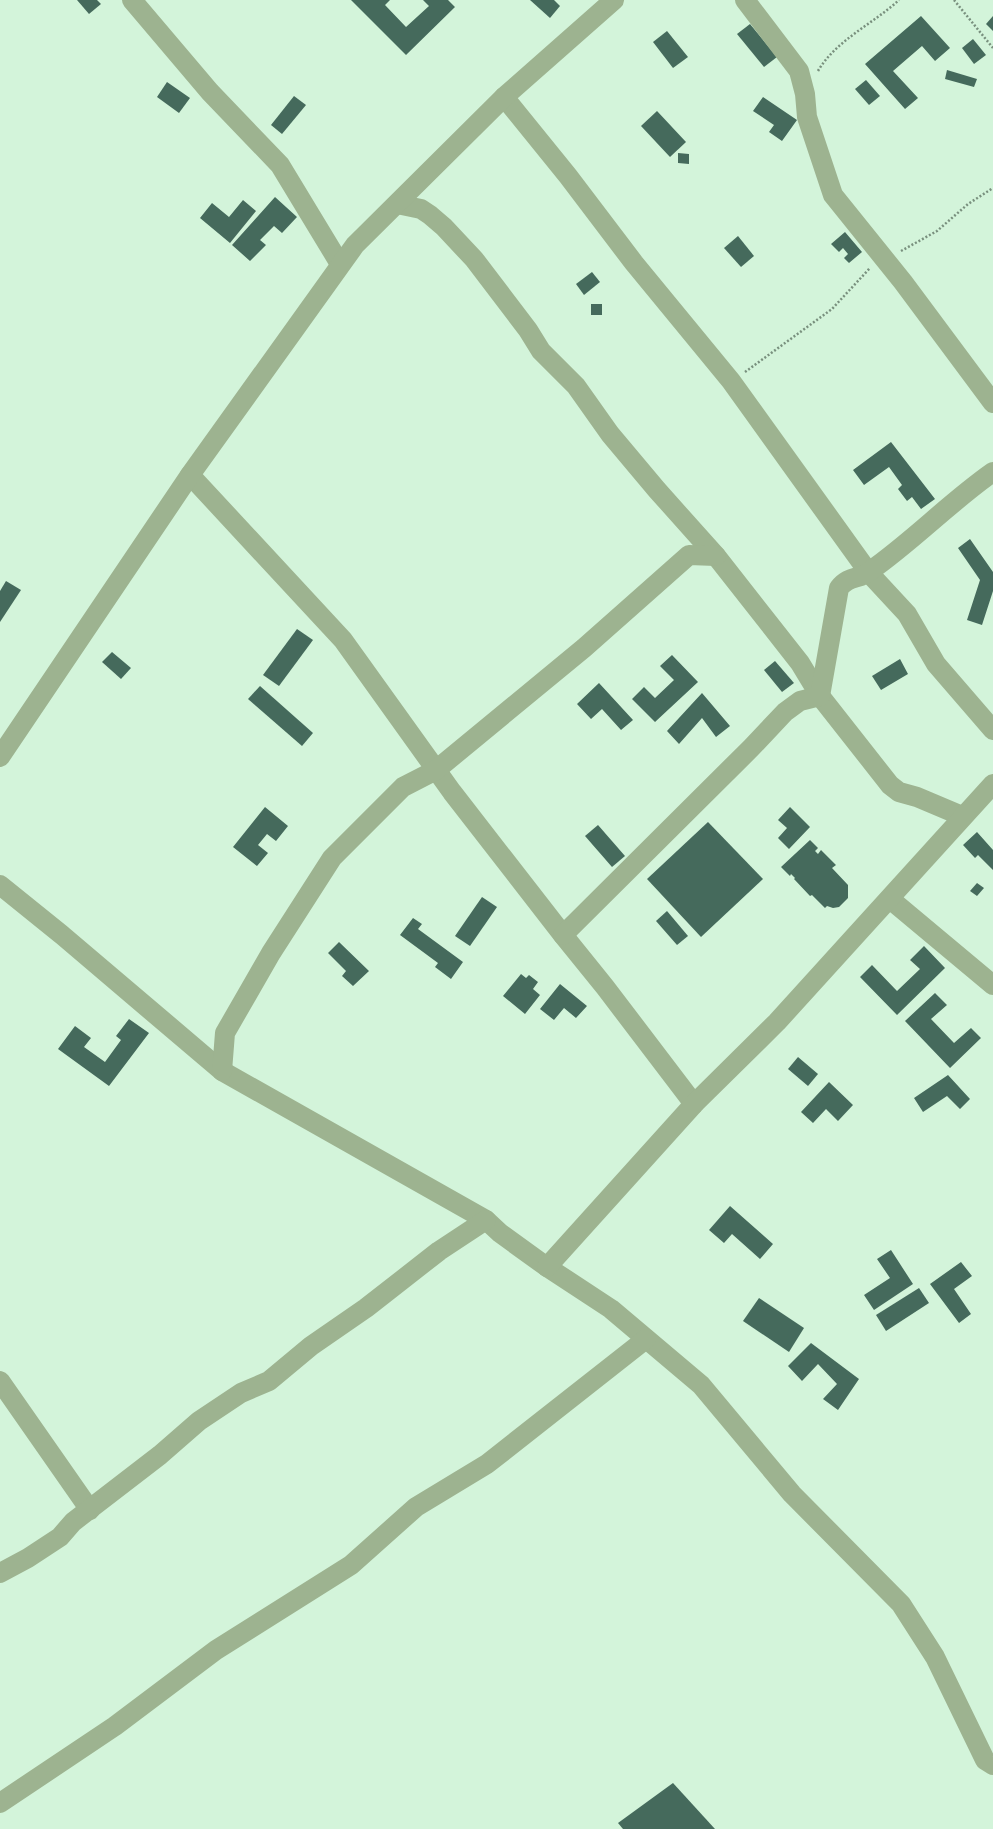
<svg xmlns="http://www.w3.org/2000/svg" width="993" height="1829" font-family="'Fira Sans Condensed',sans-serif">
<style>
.building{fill:#456a5c}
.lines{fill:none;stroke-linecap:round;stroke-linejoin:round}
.path{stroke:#79907e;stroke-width:2.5;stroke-dasharray:2 2;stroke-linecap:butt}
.street{stroke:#9db390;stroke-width:20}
</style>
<rect width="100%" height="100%" fill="#d3f4da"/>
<g class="building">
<polygon points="77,0 97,0 101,4 89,14"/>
<polygon points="351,0 390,0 385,5 406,27 429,6 423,0 448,0 455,7 406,55"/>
<polygon points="530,0 554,0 560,6 550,18"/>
<polygon points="921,16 950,48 935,61 922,46 893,71 918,98 905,109 865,64"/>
<polygon points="993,16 993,31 986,24"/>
<polygon points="750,24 777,57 764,67 737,34"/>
<polygon points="667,31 688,57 673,68 653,42"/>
<polygon points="973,39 986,55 974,64 962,48"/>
<polygon points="947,70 977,79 974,87 945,79"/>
<polygon points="866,80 880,96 869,105 855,89"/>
<polygon points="167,82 190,98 179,113 157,97"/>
<polygon points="294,96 306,105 282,134 271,125"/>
<polygon points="763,97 797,120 782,141 769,132 774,125 753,111"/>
<polygon points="657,111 686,142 670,157 641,126"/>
<polygon points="678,153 689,154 689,164 678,163"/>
<polygon points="275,197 297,217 282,233 274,226 260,240 266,245 250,261 232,245"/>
<polygon points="243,200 256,211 230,243 200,218 212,203 229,217"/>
<polygon points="845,232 862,252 849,263 844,258 848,254 843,248 839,252 831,244"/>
<polygon points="738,236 754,256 741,267 724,248"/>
<polygon points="592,272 600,282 584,295 576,284"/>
<rect x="591" y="304" width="11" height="11"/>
<polygon points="891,442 935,499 921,509 912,497 907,501 898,489 902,485 889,467 864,485 853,470"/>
<polygon points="970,539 993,572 993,591 982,625 967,620 980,580 958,548"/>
<polygon points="6,581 21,590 0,622 0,591"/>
<polygon points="297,629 313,640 279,686 263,675"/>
<polygon points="112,652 131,668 121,679 102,662"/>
<polygon points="672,655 698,682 655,722 632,699 644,687 655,698 674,680 660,666"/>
<polygon points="900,659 908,674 881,690 872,676"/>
<polygon points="775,661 794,683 782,692 764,670"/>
<polygon points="599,683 633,720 621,730 602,709 591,719 577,704"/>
<polygon points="260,686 313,733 302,746 248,699"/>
<polygon points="702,693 730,726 716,737 702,718 679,744 667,731"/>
<polygon points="265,807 288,826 276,841 267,834 258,845 268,853 257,866 233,847"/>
<polygon points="790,807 810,827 789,849 778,838 787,828 778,820"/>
<polygon points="708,822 763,879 701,937 647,879"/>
<polygon points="598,825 625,856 612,867 585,836"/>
<polygon points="977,832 993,850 993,870 978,855 975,858 963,845"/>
<polygon points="810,840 818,848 815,851 818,854 821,850 836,865 832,868 848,885 848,898 839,907 833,908 827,906 825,908 812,895 810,896 794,879 795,878 791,874 790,876 781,867"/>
<polygon points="977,883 984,888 977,896 970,891"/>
<polygon points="482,897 497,907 470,946 455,936"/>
<polygon points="667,911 688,936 677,945 656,921"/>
<polygon points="413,918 422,924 418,929 463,962 451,979 435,967 438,963 400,935"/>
<polygon points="339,942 369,971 353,986 342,976 346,971 328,953"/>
<polygon points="924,946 945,968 897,1015 860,977 872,965 897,991 920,969 910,960"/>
<polygon points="521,974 526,978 529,975 538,982 533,989 540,995 525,1014 503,996"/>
<polygon points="560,984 587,1006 576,1018 564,1008 554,1020 540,1009"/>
<polygon points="935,993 947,1005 931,1019 954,1043 971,1028 981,1038 950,1068 905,1021"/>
<polygon points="129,1019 149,1033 109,1086 58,1049 75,1026 91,1038 84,1047 105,1062 121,1040 116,1036"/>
<polygon points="798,1057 818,1074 808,1086 788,1069"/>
<polygon points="948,1075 970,1099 960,1109 947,1096 923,1112 914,1098"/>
<polygon points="829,1082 853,1105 838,1121 826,1109 813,1123 801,1112"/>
<polygon points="730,1206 773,1244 760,1259 732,1234 724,1243 709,1230"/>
<polygon points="891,1250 913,1284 874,1310 864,1295 890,1278 877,1259"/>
<polygon points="961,1262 972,1276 954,1289 971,1314 959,1323 930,1284"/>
<polygon points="919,1288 929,1303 886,1331 876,1315"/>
<polygon points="759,1298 804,1328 789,1352 743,1321"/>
<polygon points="811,1343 859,1379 838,1410 823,1399 837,1384 818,1364 802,1381 788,1366"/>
<polygon points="673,1783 715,1829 623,1829 618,1823"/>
</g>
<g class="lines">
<g class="path">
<polyline points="954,0 993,48"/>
<path d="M818,71c18,-31 55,-47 81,-71"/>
<polyline points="901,251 937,231 968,204 993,188"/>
<polyline points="745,372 832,309 870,268"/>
</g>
<g class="street">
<polyline points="132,0 210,92 280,165 340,264"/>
<polyline points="745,0 799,71 805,94 807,117 833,195 903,282 993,403"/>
<polyline points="504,97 568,176 634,263 731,381 869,573 907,614 936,664 993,730"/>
<polyline points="397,204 421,209 430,215 444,227 474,259 528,330 541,351 576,386 610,434 657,490 716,556 800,663 820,696 890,785 899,792 917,797 962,816"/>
<polyline points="190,475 343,640 452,792 563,935 605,987 694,1104"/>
<polyline points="0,757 190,475 355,245 504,97 614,0"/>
<polyline points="0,885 62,935 222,1071 486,1220 500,1233 547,1267 611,1309 701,1385 792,1494 901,1604 935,1657 985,1760 993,1765"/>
<polyline points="890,899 993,985"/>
<path d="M563,935l188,-187 34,-36 15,-11 20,-5 19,-108c10,-13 20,-8 31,-17 43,-30 80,-69 123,-99"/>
<polyline points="222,1071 225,1033 271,953 332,858 403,787 436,770 584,648 689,555 716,556"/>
<polyline points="547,1267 694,1104 777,1022 993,784"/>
<polyline points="0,1381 90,1510"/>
<polyline points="0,1573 28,1558 60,1537 73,1522 160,1455 199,1421 241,1393 269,1381 311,1346 366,1308 439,1251 486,1220"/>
<polyline points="0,1803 115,1726 216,1650 351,1565 416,1507 487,1464 646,1339"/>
</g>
</g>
</svg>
